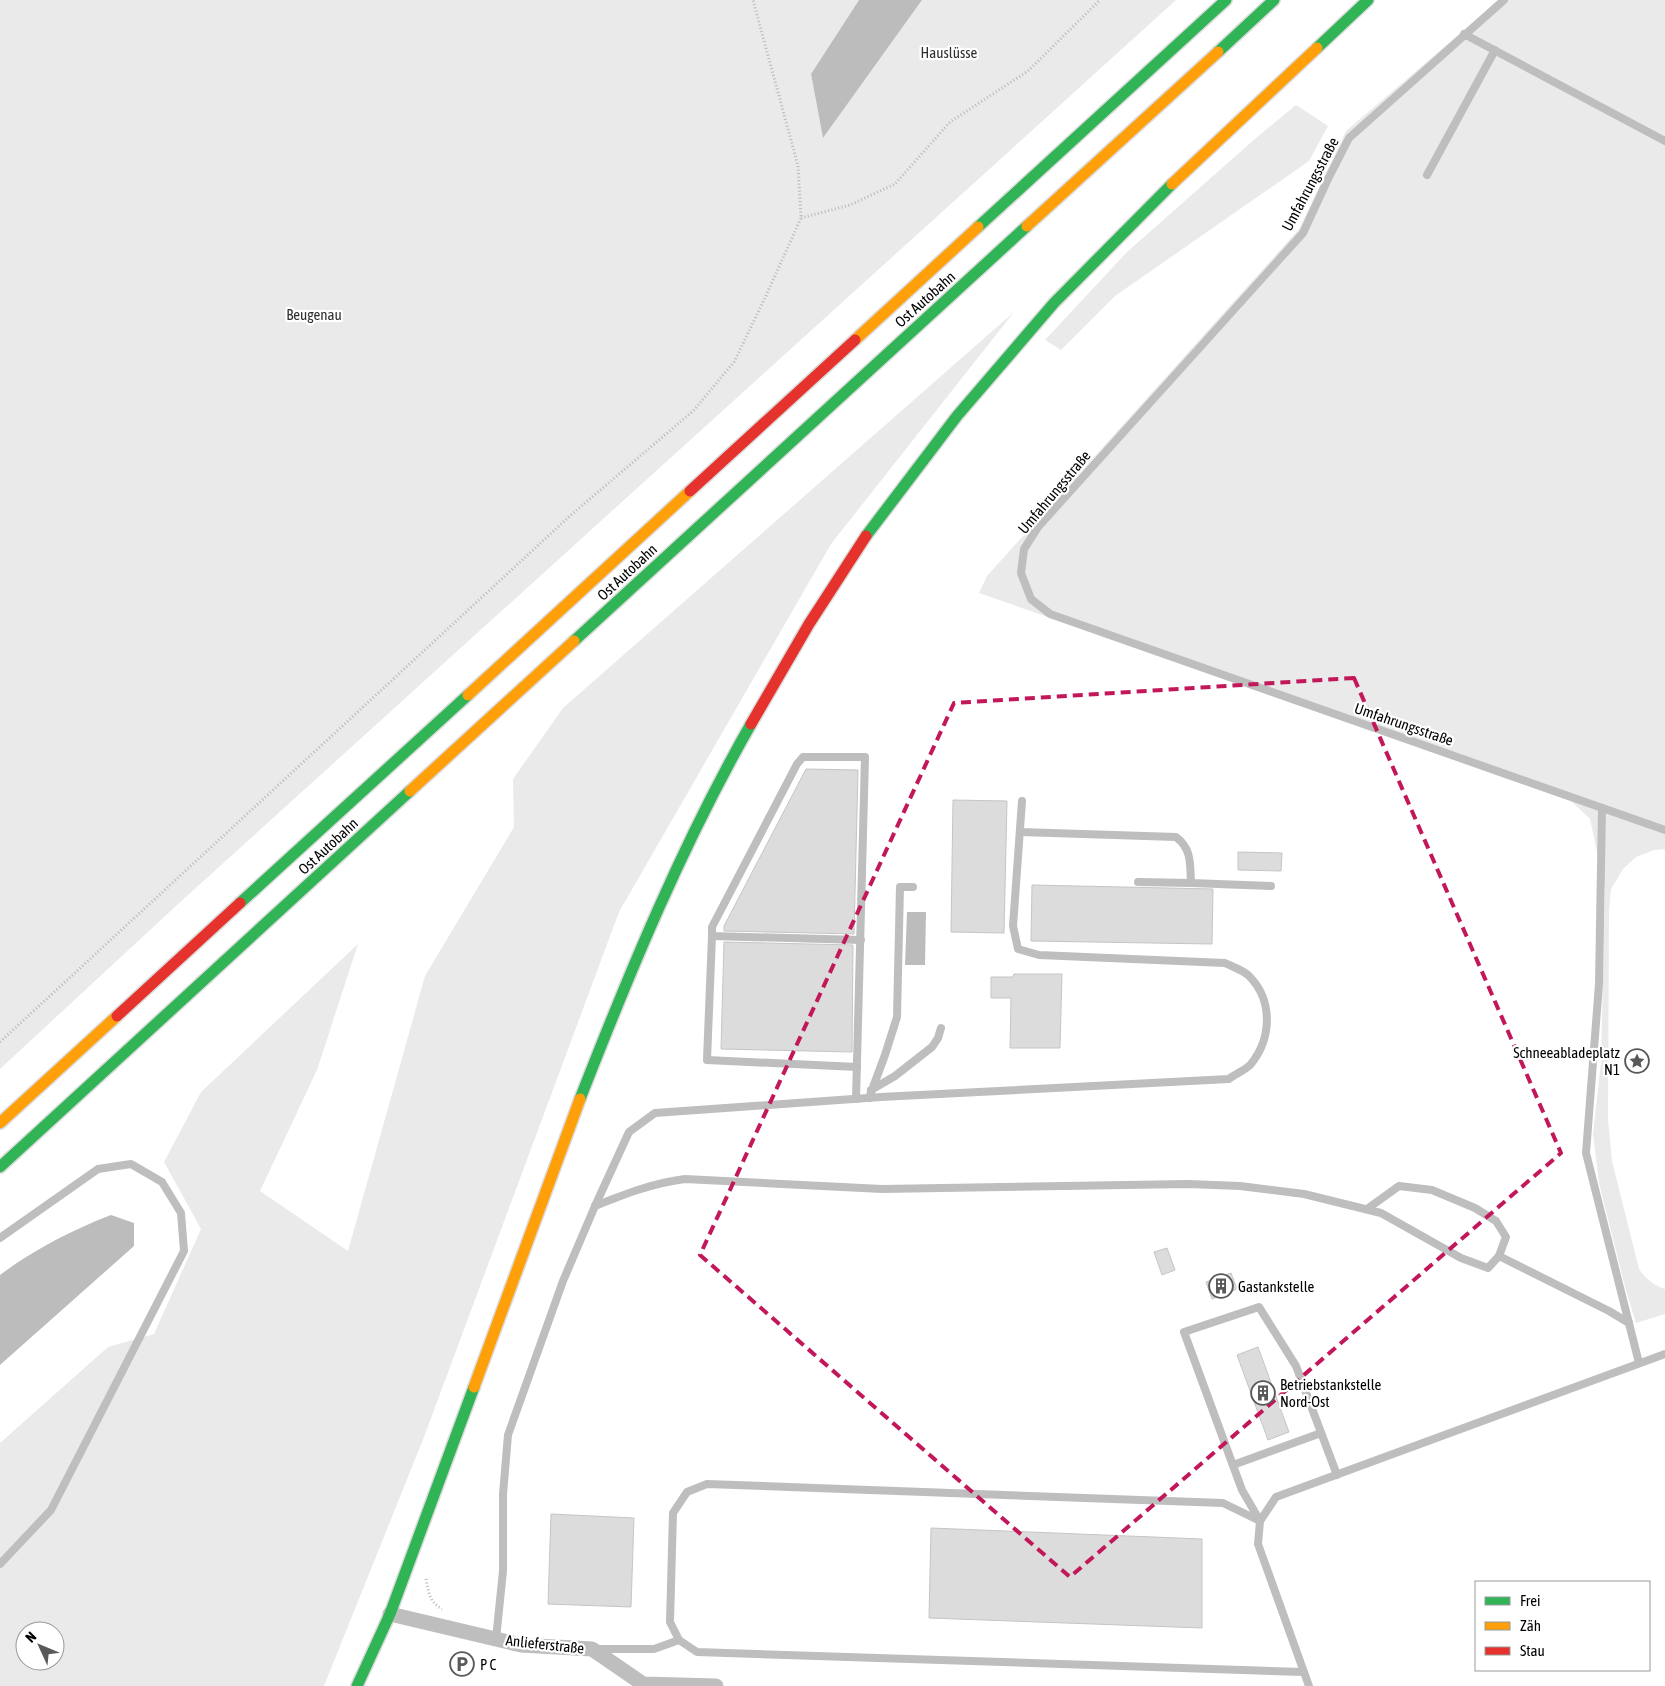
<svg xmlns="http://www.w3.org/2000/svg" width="1665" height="1686" font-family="'Asap Condensed',sans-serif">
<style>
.green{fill:#eaeaea;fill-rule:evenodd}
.water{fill:#bcbcbc}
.building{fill:#dcdcdc;stroke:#c5c5c5}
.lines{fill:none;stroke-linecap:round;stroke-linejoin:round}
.fast-casing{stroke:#dbdbdb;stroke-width:14}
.slow-casing{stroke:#dbdbdb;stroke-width:14}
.jam-casing{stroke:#dbdbdb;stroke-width:14}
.path{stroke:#b8b8b8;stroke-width:3;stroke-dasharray:1 2.5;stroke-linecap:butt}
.lane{stroke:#bebebe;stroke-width:8}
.street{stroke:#bebebe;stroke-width:15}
.fast{stroke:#30b455;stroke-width:11}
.slow{stroke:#ff9f0a;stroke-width:11}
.jam{stroke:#e5322d;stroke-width:11}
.marked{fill:none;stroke:#c2185b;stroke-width:4;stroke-dasharray:10 6;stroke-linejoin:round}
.labels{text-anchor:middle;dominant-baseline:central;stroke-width:4.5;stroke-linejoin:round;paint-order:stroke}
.park-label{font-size:15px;fill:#2f2f2f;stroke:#fff}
.street-label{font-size:15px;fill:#000;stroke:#fff}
.poi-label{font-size:15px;fill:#000;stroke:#fff;text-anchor:start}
</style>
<rect width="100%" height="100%" fill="#fff"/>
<g class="green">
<polygon points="0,0 859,0 811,74 823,138 922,0 1176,0 177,905 0,1069"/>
<path d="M1499,0h166v849l-11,1 -18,7 -13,12 -12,20 -2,23 -1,207 4,42 27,108c7,10 14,16 26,20v25l-29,9 -11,-36 -26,-104 -6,-49 8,-72 4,-173 -15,-70 -22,-21 -589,-205 8,-17 312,-347 47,-98z"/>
<polygon points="1296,105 1328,126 1309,161 1115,296 1061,350 1045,340 1127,252 1256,138"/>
<path d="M1014,312l-183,232 -212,368 -195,525 -100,249h-324v-243l108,-96 46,-13 47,-105 -37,-67 37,-70 157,-148 -41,126 -57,121 88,60 77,-275 89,-149 -1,-48 50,-71zM25,1631h30v30h-30z"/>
</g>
<g class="water">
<polygon points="859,0 922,0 823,138 811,74"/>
<polygon points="907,912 926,912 925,965 905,965"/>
<path d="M111,1215l23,8v23l-134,119v-90c33,-25 72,-45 111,-60z"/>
</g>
<g class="building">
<polygon points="806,769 858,770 854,934 724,931 724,926"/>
<polygon points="953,800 1007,801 1004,933 951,932"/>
<polygon points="1238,852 1282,853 1281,871 1238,870"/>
<polygon points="1032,885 1213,889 1212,944 1031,941"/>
<polygon points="724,942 853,945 852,1052 721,1049"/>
<polygon points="1014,974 1062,974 1060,1048 1010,1048 1011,998 991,998 991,977 1013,977"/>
<polygon points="1167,1248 1175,1270 1162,1275 1154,1252"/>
<polygon points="1231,1273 1237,1289 1212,1299 1206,1282"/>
<polygon points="1258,1347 1289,1432 1268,1440 1237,1355"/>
<polygon points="551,1514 634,1518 631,1607 548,1604"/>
<polygon points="931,1528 1202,1539 1202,1628 929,1618"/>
</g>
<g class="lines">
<g class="fast-casing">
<g id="fast">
<polyline points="1317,48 1368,0"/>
<polyline points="1218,52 1274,0"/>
<polyline points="978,227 1226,0"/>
<polyline points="866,536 957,416 1054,303 1172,184"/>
<polyline points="574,641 1027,226"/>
<polyline points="240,903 468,695"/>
<path d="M580,1099c50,-128 103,-256 171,-375"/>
<polyline points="0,1167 410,791"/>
<polyline points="357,1686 390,1614 474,1387"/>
</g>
</g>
<g class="slow-casing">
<g id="slow">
<polyline points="1172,184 1317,48"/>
<polyline points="1027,226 1218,52"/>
<polyline points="855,340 978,227"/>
<polyline points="468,695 690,491"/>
<polyline points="410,791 574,641"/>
<polyline points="0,1123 117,1016"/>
<polyline points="474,1387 580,1099"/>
</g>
</g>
<g class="jam-casing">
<g id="jam">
<polyline points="690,491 855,340"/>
<polyline points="751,724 809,624 866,536"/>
<polyline points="117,1016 240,903"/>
</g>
</g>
<g class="path">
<polyline points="801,218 850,205 895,184 950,122 1028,71 1100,0"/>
<polyline points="0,1042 571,515 693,411 734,362 765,298 801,218 798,166 753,0"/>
<path d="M426,1579c2,12 4,24 16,30"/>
</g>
<g class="lane">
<polyline points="1504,0 1349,138 1328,179 1303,233 1038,527 1024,549 1021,573 1031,599 1050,614 1665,830"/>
<polyline points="1464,34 1665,141"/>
<polyline points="1427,175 1495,50"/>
<polyline points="1602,808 1599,984 1586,1153 1639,1363"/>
<path d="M1020,832l156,5c16,12 14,27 15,46l80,3"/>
<polyline points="1138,882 1191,883"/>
<polyline points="712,936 707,1060 857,1067"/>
<polyline points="871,1090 895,1076 932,1047 938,1038 941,1028"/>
<polyline points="869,1098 885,1055 897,1017 900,887 913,887"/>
<polyline points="856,1099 865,757 803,757 797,764 712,927 712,936 861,940"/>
<path d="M595,1206c30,-12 58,-23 90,-27l197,10 306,-5 52,2 64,8 77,19 80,45 27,10 11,-12 7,-19 -10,-16 -21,-13 -43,-18 -33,-4 -32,23"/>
<polyline points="0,1238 98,1169 131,1164 162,1182 181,1213 184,1251 51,1510 0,1564"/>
<polyline points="1499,1256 1609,1311 1629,1323"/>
<polyline points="1233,1465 1321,1433"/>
<polyline points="1260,1521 1223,1503 707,1484 687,1492 673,1513 670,1622 679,1640 697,1652 1303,1672"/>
<polyline points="1260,1521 1242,1490 1184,1332 1259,1307 1296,1366 1337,1475"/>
<path d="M496,1639l7,-68v-77l5,-59 55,-154 32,-75 34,-74 26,-19 226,-16 348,-18c6,-5 17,-9 22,-15 21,-26 22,-64 -2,-88 -6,-6 -16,-9 -24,-13l-186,-8 -21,-6 -5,-23 9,-125"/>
<polyline points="596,1649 654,1649 679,1640"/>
<polyline points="1309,1686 1258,1544 1260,1521 1276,1497 1665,1354"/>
</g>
<polyline class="street" points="390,1614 521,1645 592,1649 643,1684 716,1686"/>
<use href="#fast" class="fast"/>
<use href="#slow" class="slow"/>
<use href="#jam" class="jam"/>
</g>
<path class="marked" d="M1354,678l207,475 -491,424 -370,-322 254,-552z"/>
<defs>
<g id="sight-ring" transform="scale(1.25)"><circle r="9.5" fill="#fff" stroke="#595959" stroke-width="1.5"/><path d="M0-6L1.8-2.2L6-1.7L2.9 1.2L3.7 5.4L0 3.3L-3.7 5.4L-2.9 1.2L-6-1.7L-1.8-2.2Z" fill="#595959"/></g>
<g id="building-ring" transform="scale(1.25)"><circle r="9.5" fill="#fff" stroke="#595959" stroke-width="1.5"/><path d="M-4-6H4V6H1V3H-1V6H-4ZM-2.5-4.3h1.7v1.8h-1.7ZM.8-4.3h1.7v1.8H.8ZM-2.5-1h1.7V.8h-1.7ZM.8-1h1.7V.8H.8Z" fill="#595959"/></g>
<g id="parking-ring" transform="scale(1.25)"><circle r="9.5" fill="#fff" stroke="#595959" stroke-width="1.5"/><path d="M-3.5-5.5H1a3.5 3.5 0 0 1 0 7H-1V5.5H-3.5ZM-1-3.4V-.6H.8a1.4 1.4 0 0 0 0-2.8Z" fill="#595959"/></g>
</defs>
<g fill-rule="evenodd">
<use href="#sight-ring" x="1637" y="1061"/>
<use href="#building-ring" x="1221" y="1286"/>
<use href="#building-ring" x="1263" y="1393"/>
<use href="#parking-ring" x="462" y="1664"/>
</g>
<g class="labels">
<g class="park-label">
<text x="949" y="52">Hauslüsse</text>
<text x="314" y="314">Beugenau</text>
</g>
<g class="street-label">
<text transform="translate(1310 184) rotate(-62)">Umfahrungsstraße</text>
<text transform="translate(925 299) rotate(-42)">Ost Autobahn</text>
<text transform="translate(1054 492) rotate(-50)">Umfahrungsstraße</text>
<text transform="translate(627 572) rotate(-43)">Ost Autobahn</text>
<text transform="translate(1404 724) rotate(19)">Umfahrungsstraße</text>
<text transform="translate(328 846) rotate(-43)">Ost Autobahn</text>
<text transform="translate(545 1644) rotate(6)">Anlieferstraße</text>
</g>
<g class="poi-label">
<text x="1620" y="1052" text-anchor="end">Schneeabladeplatz<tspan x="1620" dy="17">N1</tspan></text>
<text x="1238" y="1286">Gastankstelle</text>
<text x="1280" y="1384">Betriebstankstelle<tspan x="1280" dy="17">Nord-Ost</tspan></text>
<text x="480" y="1664">P C</text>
</g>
</g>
<rect x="1475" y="1581" width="175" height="90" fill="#ffffff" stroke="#999999"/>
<rect x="1485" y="1597" width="25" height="8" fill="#30b455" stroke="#999999"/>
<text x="1520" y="1606" font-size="15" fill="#000000">Frei</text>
<rect x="1485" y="1622" width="25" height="8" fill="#ff9f0a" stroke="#999999"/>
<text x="1520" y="1631" font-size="15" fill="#000000">Zäh</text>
<rect x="1485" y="1647" width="25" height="8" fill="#e5322d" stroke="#999999"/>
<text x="1520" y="1656" font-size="15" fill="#000000">Stau</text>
<g transform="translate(40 1646) rotate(314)"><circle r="24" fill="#ffffff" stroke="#999999"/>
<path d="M0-4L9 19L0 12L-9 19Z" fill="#595959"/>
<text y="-8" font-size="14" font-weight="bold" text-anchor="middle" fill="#000000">N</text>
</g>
</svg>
